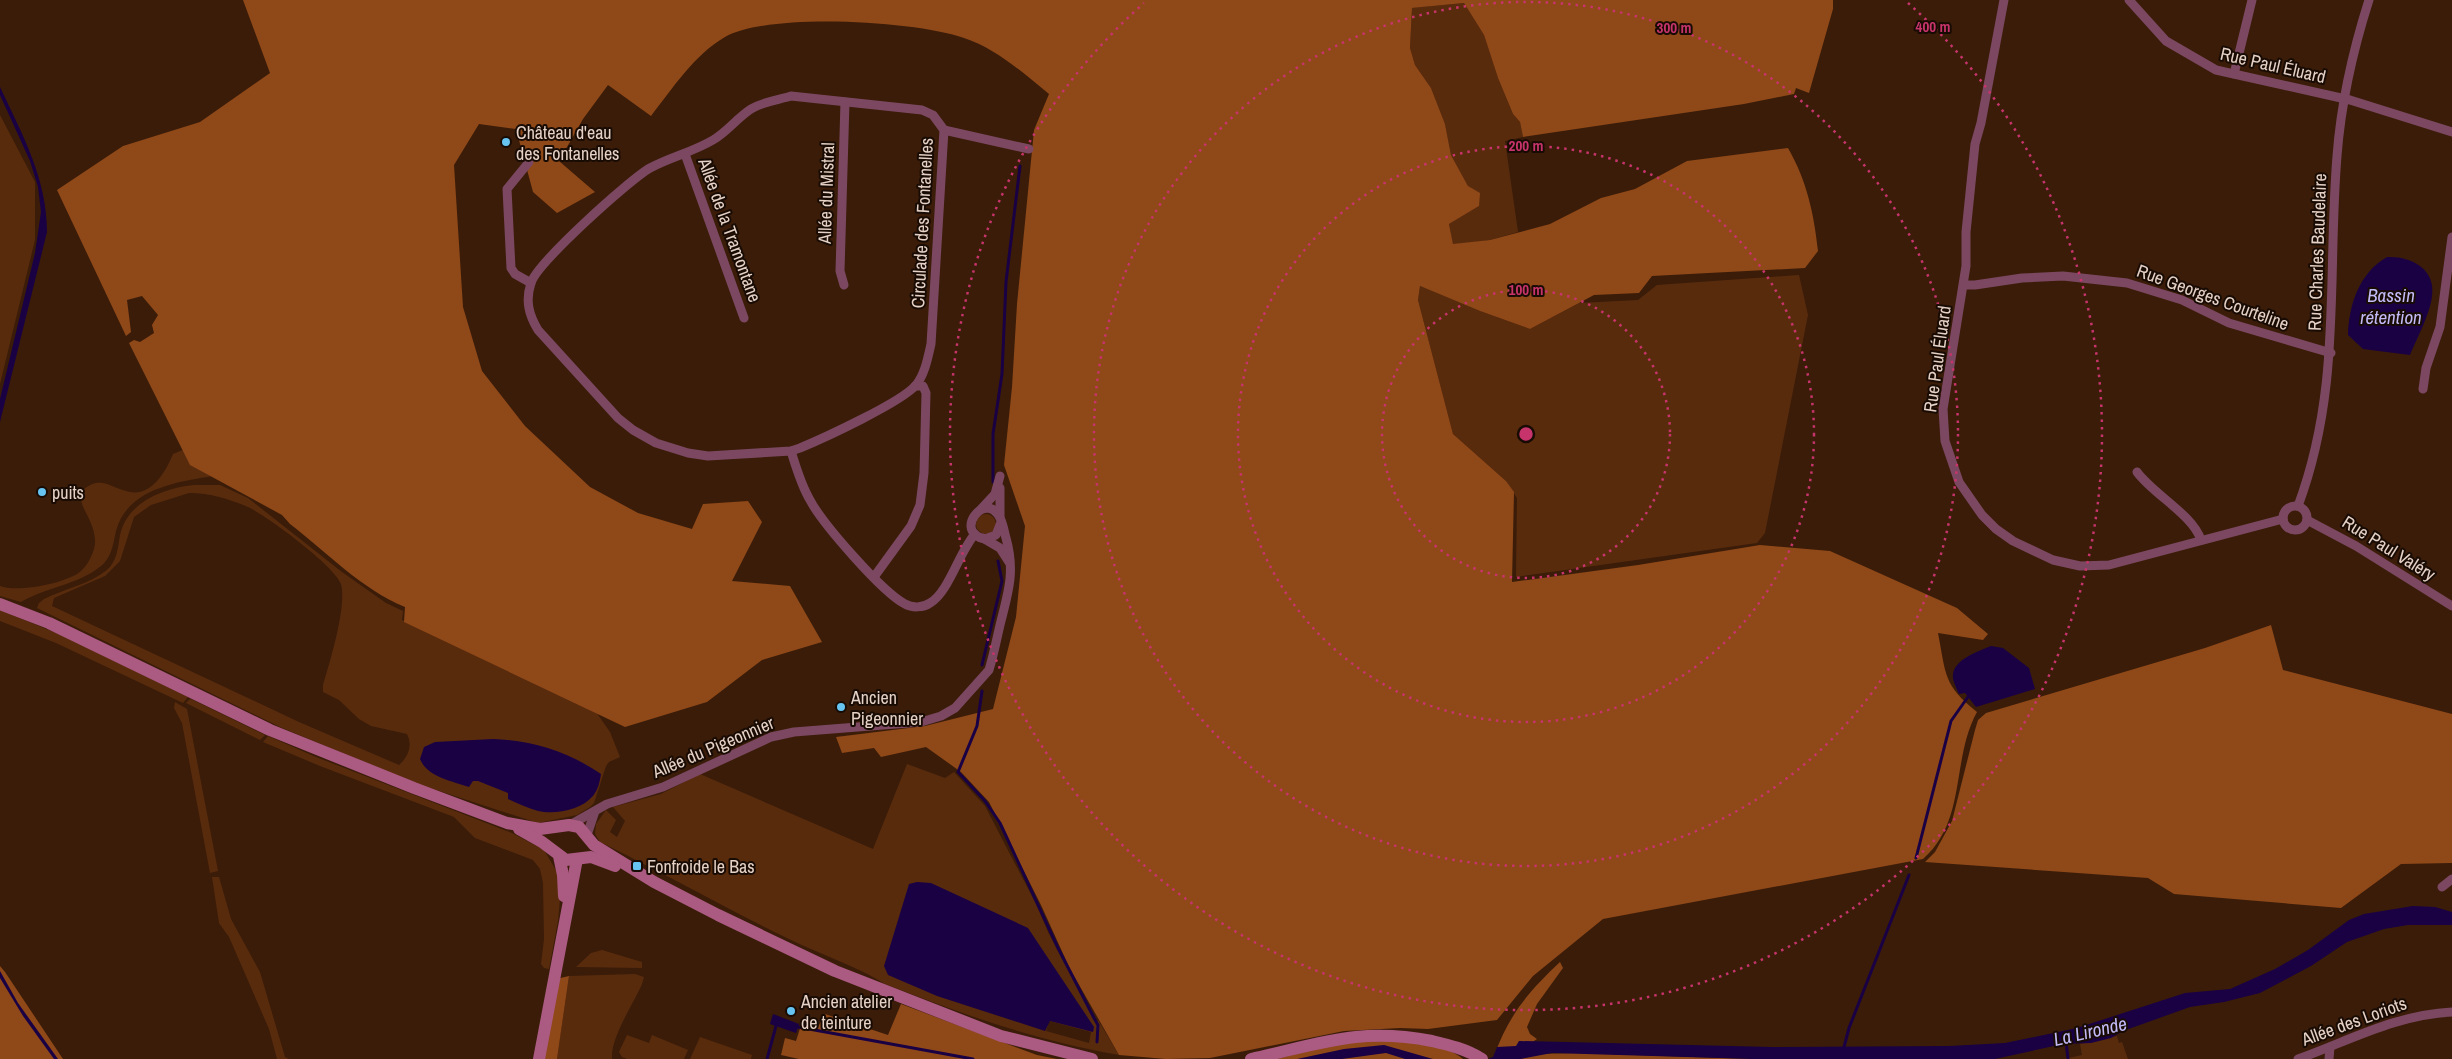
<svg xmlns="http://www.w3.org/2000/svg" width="2452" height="1059" font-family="'Archivo Narrow',sans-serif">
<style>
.green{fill:#592b0d;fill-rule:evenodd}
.forest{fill:#8f4818}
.water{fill:#1a0144}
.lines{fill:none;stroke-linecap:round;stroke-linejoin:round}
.stream{stroke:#1a0144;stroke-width:3}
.street{stroke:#7c4861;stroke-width:9}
.secondary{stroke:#ab5a82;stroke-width:12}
.ring{fill:none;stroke:#c7346b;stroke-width:2.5;stroke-dasharray:2.5 5}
.poi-dot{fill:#67c4f0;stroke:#180b04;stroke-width:2}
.labels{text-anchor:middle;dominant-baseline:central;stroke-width:4;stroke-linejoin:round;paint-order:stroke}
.street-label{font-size:18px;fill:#e5d1c5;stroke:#180b04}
.poi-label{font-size:18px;fill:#e5d1c5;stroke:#180b04;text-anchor:start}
.water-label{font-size:19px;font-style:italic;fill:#c3bbf8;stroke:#180b04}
.centre{fill:#c7346b;stroke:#180b04;stroke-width:2.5}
.ring-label{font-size:15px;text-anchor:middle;font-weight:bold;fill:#c7346b;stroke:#180b04;stroke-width:4;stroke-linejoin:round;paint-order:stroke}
</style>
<rect width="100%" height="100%" fill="#3a1c09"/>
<g class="green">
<polygon points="1464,3 1484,35 1498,78 1513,114 1520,122 1523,137 1505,141 1518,232 1490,240 1453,245 1449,224 1479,206 1451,155 1445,124 1431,88 1415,65 1410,48 1412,8"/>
<polygon points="0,115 35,182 35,240 0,384"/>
<polygon points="1799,275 1808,315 1765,533 1757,543 1516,577 1517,498 1506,481 1453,434 1418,300 1420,286 1480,311 1530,329 1579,303 1638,300 1657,285"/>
<path d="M185,449l28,27c-37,6 -86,13 -97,55 -3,13 -4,26 -15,35 -23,19 -55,21 -80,36l-21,-6v-10c17,7 68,-3 81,-15 8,-7 15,-22 14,-31 -1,-20 -15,-31 -15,-47 20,-20 29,-5 50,-1 22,4 36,-21 43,-38z"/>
<path d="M194,485h26l28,13 94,74 44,31 17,8 -1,9 192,89 16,23 10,25 -11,5 -3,4 -12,37 -4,4 -13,8 -39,8 -123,-40 -135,-56 -243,-119 2,-5 5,-4c20,-10 46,-15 63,-29 10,-9 11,-22 13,-35 7,-33 44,-47 74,-50zM189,493c21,0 40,6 59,14 18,8 87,59 93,77 6,22 -11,78 -18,101v7l16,8 20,19 12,7 36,8c6,12 1,23 -8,31l-100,-43 -247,-116 2,-8 51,-22 15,-15 14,-44 17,-12z"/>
<circle cx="986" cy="524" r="10"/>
<polygon points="0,610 61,635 188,697 183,703 56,643 0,621"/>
<polygon points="190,699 193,700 265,735 260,740 186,703"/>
<polygon points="175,702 187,709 218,871 210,873 182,723 174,708"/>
<polygon points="268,736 316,757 512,833 544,850 557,872 561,888 558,921 549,969 544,968 541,964 544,939 543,883 540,869 533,860 475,838 454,817 320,766 263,742"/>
<path d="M907,764l38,14 9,-6 31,34 51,98 12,28 48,91 2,-3 21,35c-86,-15 -154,-40 -234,-71 -30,-19 -64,-29 -96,-45 -64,-31 -125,-66 -189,-97l-5,-8 1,-10 10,-14 10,10 -6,12 7,5 8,-16 -12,-14 48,-13 39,-20 173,75zM1049,1021l42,11 -2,11 -43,-12z"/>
<polygon points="212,877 219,877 231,919 260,972 285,1057 289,1059 277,1059 269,1029 229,937 219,923"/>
<polygon points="602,950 642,962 642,968 576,967 591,953"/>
<path d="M635,974l9,3 -2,7c-8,19 -32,54 -30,75h-55l12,-83z"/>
<polygon points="627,1035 649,1043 652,1035 688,1050 684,1059 627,1059 622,1057 619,1052"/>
<polygon points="2117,1036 2119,1043 2122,1042 2128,1059 2064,1059 2082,1055 2080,1044"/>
<polygon points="700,1037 752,1055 751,1059 690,1059"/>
</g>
<g class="forest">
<path d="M243,0h1590v9l-24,84 -13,-5 -2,6 -50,10 -221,33 -3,-15 -7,-8 -15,-36 -14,-43 -20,-32 -52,5 -2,40 5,17 16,23 14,36 6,31 17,31 12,7 -1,13 -30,18 4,20 37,-4 60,-16 51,-26 34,-9 52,-28 101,-13c19,33 26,66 30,103l-13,17 -153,8 -13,17 -45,2 -64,34 -50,-18 -60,-25 -2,14 35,134 53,47 8,11 -2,90 126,-17 122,-20 70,6 127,57 31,26 -5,6 -45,-7c8,41 5,52 39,79 -26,47 -10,109 -54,147l-320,60 -70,57 -36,44 -69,9 -28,-1 -56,3 -134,27 -44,1 -47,-4 -49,-86 -29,-64 -52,-103 -28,-30 -35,-25 -45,10 -7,-9 -32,5 -6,-16 89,-11 68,-17 23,-92 9,-91 -21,-61 8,-78 5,-83 17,-174 15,-36c-26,-21 -52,-45 -85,-56 -48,-17 -195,-26 -239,-1 -30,17 -53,52 -74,79l-43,-31 -25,34 -24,42 36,31 -38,21 -24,-21 -17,-63 -37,-5 -25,41 9,142 19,64 43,55 65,61 48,26 54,16 11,-25 45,-3 14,21 -30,59 58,5 32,56 -60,18 -55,42 -82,25 -221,-105 1,-15c-44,-18 -77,-54 -115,-83l-8,-9 -92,-50 -61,-122 5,-3 6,2 14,-9 -2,-8 6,-10 -16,-19 -15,4 4,32 -5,4 -69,-146 66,-44 77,-24 70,-49z"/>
<polygon points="2271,625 2283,670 2452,714 2452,863 2401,864 2341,908 2174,894 2148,878 1925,862 1935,852 1952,821 1975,730 1978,720 1986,713 2205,648"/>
<path d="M1560,962l3,6 -26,36 -10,23 3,7 7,5 -30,20 -13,-3c15,-41 34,-64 66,-94z"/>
<polygon points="0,966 5,972 63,1059 0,1059"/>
<polygon points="569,976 557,1059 542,1059 556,979"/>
<polygon points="901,1004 1037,1055 1057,1059 799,1059 781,1055 785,1038 796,1041 802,1022 818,1027 825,1014 888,1035"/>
<path d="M1358,1041c30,0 82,-2 105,18h-186l48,-13z"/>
<polygon points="1575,1053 1753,1059 1520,1059 1540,1054"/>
</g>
<g class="water">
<path d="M0,87c22,47 47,91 47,145l-47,190v-23l35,-146 6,-41 -3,-25 -8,-26 -30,-66z"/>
<path d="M2387,257c24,-1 49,12 45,39 -2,18 -15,42 -22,59l-47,-6 -15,-14c1,-30 11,-62 39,-78z"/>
<path d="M1991,646l12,2 26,20 6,21 -59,18 -11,-14 -6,1c-2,-5 -7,-14 -6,-19 1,-16 26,-24 38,-29z"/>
<path d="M493,739c39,1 76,13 108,35 -1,7 -3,16 -8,22 -12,14 -38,19 -55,15 -10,-3 -21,-8 -30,-12v-6l-30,-12h-5l-4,6c-17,-6 -42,-10 -49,-28l4,-12 11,-5z"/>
<polygon points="917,882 931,883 1028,928 1094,1027 1093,1032 1050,1021 1045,1031 937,996 888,975 884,966 909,884"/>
<polygon points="2413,906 2435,907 2452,912 2452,925 2408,925 2384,929 2347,942 2311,966 2260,993 2224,1002 2190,1007 2123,1031 2111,1038 2091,1043 2063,1044 1995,1059 1753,1059 1552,1053 1520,1059 1488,1059 1493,1057 1497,1047 1516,1046 1519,1041 1772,1047 1949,1046 2005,1043 2077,1028 2185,993 2230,989 2275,969 2308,950 2349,920 2364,914"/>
<polygon points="0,971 18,1003 58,1059 54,1059 23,1016 0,978"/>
<polygon points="773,1014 799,1024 796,1033 770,1024"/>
<polygon points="1384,1045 1433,1059 1405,1059 1386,1053 1342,1059 1297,1059 1344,1049"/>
</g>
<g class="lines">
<g class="stream">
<polyline points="993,482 993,434 1002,374 1006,282 1020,166"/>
<polyline points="982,665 1002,581 998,561"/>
<polyline points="982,691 977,726 958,772 985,801 1000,823 1058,948 1094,1018 1098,1025 1097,1042"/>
<polyline points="1916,858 1951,721 1970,694"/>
<polyline points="798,1027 973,1059"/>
<polyline points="2066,1042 2068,1059"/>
<polyline points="1844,1047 1849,1028 1909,875"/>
<polyline points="767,1059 776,1026"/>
</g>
<g class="street">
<polyline points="2004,0 1981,123 1975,144 1966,232 1966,266 1943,409 1945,441 1959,482 1982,515 1996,529 2013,541 2053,560 2080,566 2109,565 2283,519"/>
<polyline points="2129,0 2166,41 2216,70 2350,100 2452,132"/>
<polyline points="2234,74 2252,0"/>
<path d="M791,96l131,14 11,5 11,15 -13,214c-3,13 -6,30 -15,41 -14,17 -92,53 -116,63l-9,3 -83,5 -20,-3 -32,-10 -23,-13 -15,-12 -80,-88c-9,-15 -13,-29 -7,-47 6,-20 98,-103 119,-115 20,-11 43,-16 63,-28 14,-8 24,-22 38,-31 11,-7 27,-9 40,-13z"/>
<polyline points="944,130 1029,149"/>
<polyline points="685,154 744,318"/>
<polyline points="529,162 507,189 511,268 515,274 531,283"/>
<polyline points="844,285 840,271 845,102"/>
<polyline points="1964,285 1975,285 2022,278 2063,276 2127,283 2182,300 2229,323 2331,353"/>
<polyline points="2423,389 2426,368 2440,327 2452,237"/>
<path d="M791,451c5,16 10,34 19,49 12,23 72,92 95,104 7,4 18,4 25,-1 19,-11 29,-51 45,-69"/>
<path d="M2137,472c17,23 55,42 64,68"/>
<polyline points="1000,488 1000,518"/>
<circle cx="2295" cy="518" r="12"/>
<path d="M2298,506c44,-118 29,-228 39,-350 4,-52 16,-106 32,-156"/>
<polyline points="981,509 995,494 1000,476"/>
<polyline points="2307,520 2356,546 2452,606"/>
<polyline points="983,538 1000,548 1009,562"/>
<polyline points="874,577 911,526 920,505 924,473 926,393 923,386 915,386"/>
<path d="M570,825l37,-21 56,-17 108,-50 23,-5 127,-10 20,-6 14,-8 34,-38c5,-16 8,-33 12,-49 8,-31 14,-51 5,-83 -2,-7 -3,-16 -7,-22 -15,-25 -46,17 -14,23l11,-4 5,-13"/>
<polyline points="587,835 595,811"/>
<polyline points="2442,887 2452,879"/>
<path d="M2298,1059c53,-19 97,-44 154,-47"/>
<polyline points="2329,1059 2330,1047"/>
</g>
<g class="secondary">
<polyline points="0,604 49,623 270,730 414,788 507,823 540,829 569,825 579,827 594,845 654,882 718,915 835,971 1001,1036 1092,1059"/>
<polyline points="519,829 542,842 566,860 591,857 615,866"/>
<polyline points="559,856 563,875 564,896"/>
<polyline points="539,1059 577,859"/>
<path d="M1251,1059c69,-15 107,-32 181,-18 17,4 34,8 50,18"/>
</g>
</g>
<g class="ring">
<circle cx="1526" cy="434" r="144"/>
<circle cx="1526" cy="434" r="288"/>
<circle cx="1526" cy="434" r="432"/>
<path d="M1908 3A576 576 0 1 1 1144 3"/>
</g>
<g class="poi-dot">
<circle cx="506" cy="142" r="5"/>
<circle cx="42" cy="492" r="5"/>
<circle cx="841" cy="707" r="5"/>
<rect x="632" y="861" width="10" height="10" rx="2.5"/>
<circle cx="791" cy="1011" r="5"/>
</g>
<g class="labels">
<g class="street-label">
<text transform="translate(2273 65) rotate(13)">Rue Paul Éluard</text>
<text transform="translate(826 193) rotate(-88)">Allée du Mistral</text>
<text transform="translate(922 223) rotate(-87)">Circulade des Fontanelles</text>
<text transform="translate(730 230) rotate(70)">Allée de la Tramontane</text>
<text transform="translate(2317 252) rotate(-88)">Rue Charles Baudelaire</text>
<text transform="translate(2213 297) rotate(20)">Rue Georges Courteline</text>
<text transform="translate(1937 359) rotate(-82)">Rue Paul Éluard</text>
<text transform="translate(2389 548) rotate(32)">Rue Paul Valéry</text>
<text transform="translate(713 747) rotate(-23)">Allée du Pigeonnier</text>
<text transform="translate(2354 1021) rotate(-20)">Allée des Loriots</text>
</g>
<g class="poi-label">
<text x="516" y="132">Château d'eau<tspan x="516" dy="21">des Fontanelles</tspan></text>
<text x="52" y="492">puits</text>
<text x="851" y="697">Ancien<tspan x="851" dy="21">Pigeonnier</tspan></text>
<text x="647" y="866">Fonfroide le Bas</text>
<text x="801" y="1001">Ancien atelier<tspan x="801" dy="21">de teinture</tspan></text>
</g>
<g class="water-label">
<text x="2391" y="295">Bassin<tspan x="2391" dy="22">rétention</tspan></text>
<text transform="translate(2090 1031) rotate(-13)">La Lironde</text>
</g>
</g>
<circle cx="1526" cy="434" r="8" class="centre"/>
<g class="ring-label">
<text x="1933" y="32">400 m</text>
<text x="1674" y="33">300 m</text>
<text x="1526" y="151">200 m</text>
<text x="1526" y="295">100 m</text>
</g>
</svg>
